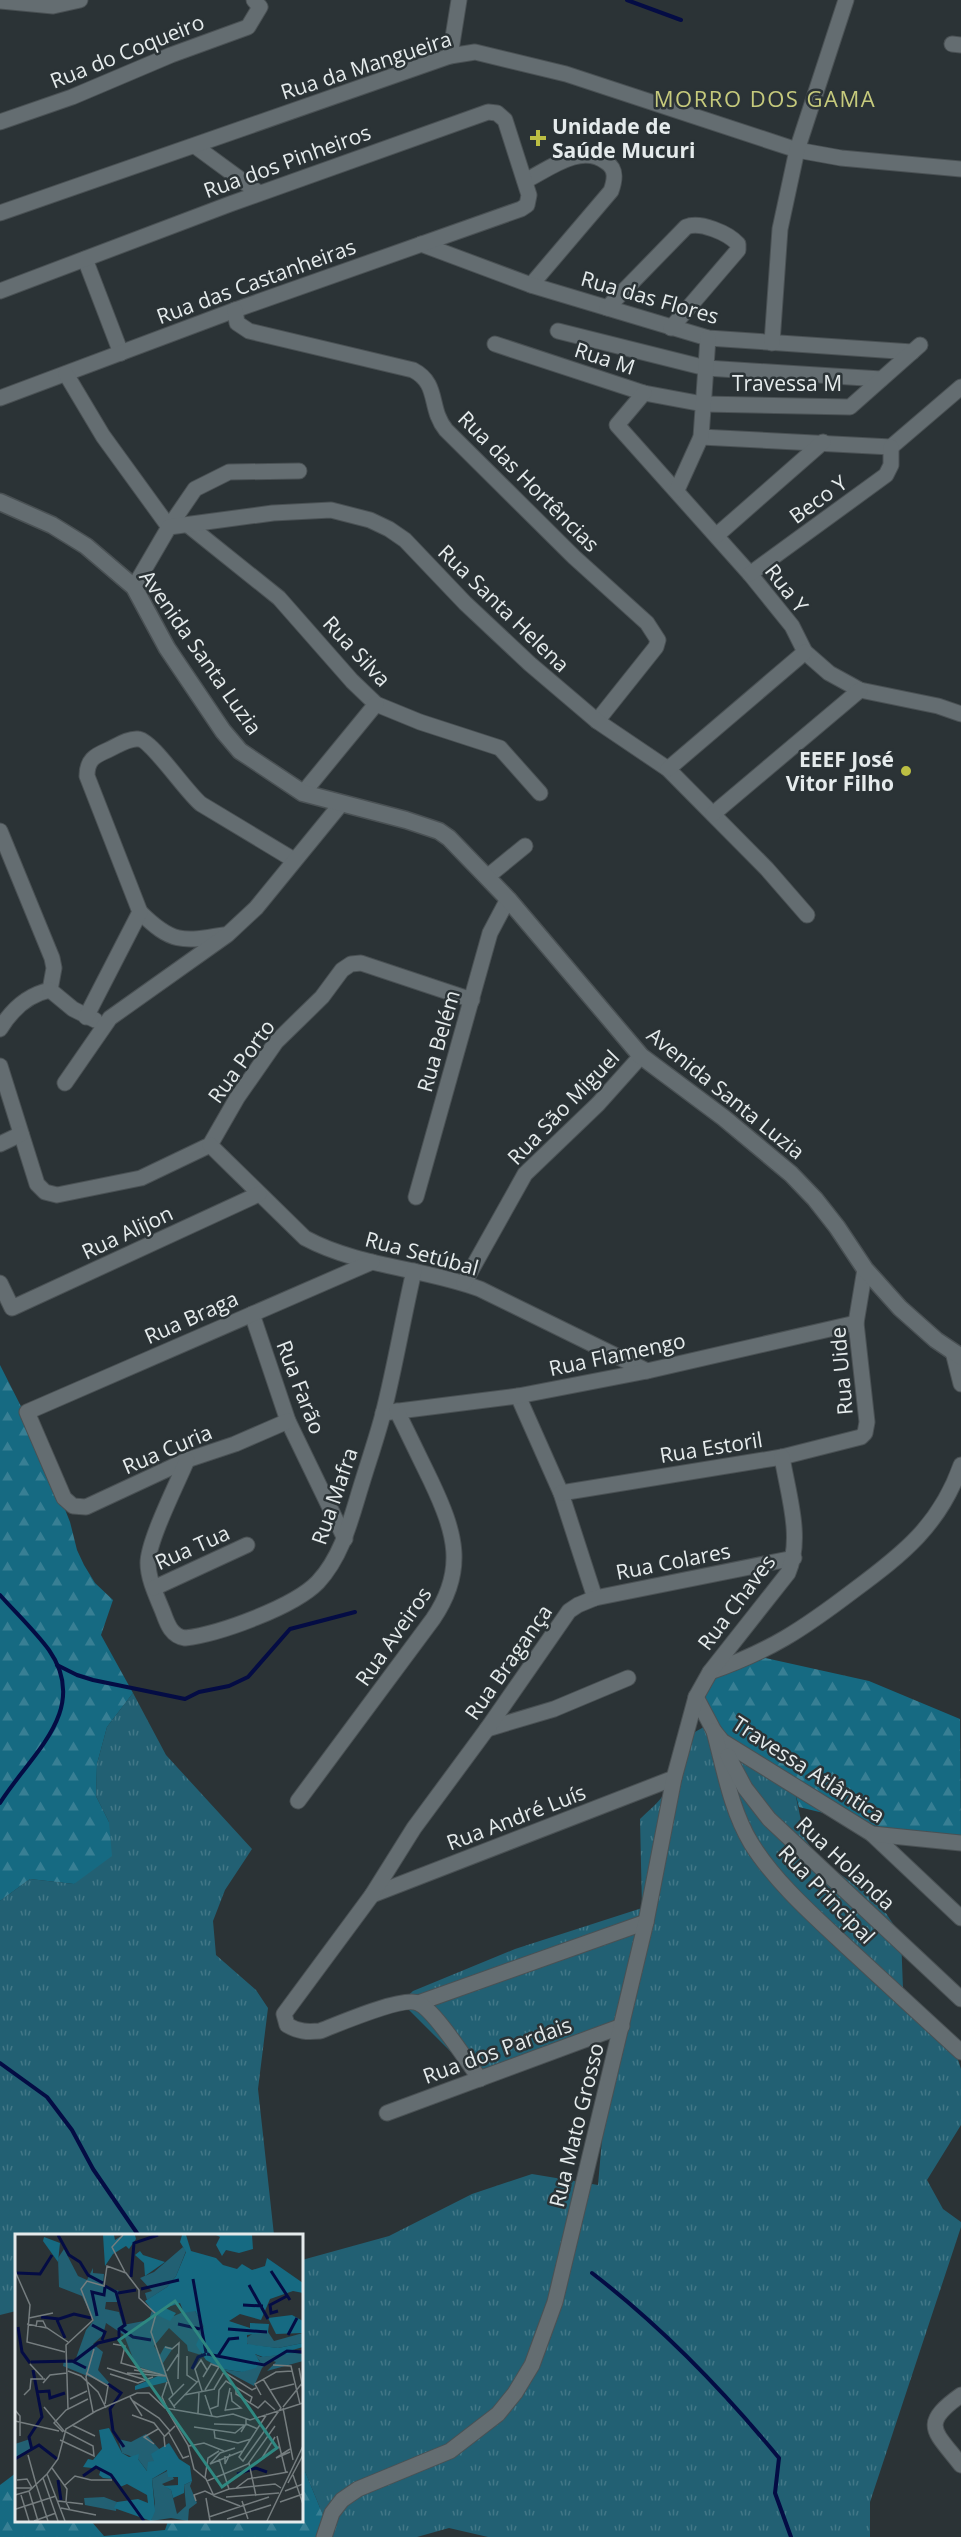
<svg xmlns="http://www.w3.org/2000/svg" width="961" height="2537" font-family="'Open Sans',sans-serif">
<style>
.grass{fill:url(#grass-tufts)}
.forest{fill:url(#forest-firs)}
.lines{fill:none;stroke-linecap:round;stroke-linejoin:round}
.stream{stroke:#040c44;stroke-width:4}
.minor-casing{stroke:#4a5154;stroke-width:17}
.tertiary-casing{stroke:#4a5154;stroke-width:19}
.minor{stroke:#646d71;stroke-width:15}
.tertiary{stroke:#646d71;stroke-width:16}
.poi-dot{fill:#bcbf43;stroke:#2b3336;stroke-width:2}
.labels{text-anchor:middle;dominant-baseline:central;stroke-width:5;stroke-linejoin:round;paint-order:stroke}
.street-label{font-size:21px;fill:#e5ebec;stroke:#2b3336}
.poi-label{font-size:21px;font-weight:bold;fill:#e5ebec;stroke:#2b3336;text-anchor:start}
.neighbourhood-label{font-size:22px;letter-spacing:1.5px;fill:#c6ca7c;stroke:#2b3336}
.inset-river{fill:none;stroke:#040c44;stroke-width:3}
.inset-road{fill:none;stroke:#757d7f;stroke-width:1.5}
.view{fill:#2f8881;fill-opacity:0.15;stroke:#2f8881;stroke-width:3}
.inset-edge{fill:none;stroke:#e5ebec;stroke-width:3}
</style>
<defs>
<pattern id="grass-tufts" width="24" height="20" patternUnits="userSpaceOnUse" patternTransform="scale(1.5)"><rect width="24" height="20" fill="#226073"/><path d="M3 7l-1-3M5 7V3M7 7l1-3M15 17l-1-3M17 17v-4M19 17l1-3" fill="none" stroke="#427787"/></pattern>
<pattern id="forest-firs" width="22" height="20" patternUnits="userSpaceOnUse" patternTransform="scale(1.5)"><rect width="22" height="20" fill="#166a82"/><path d="M5 1l3.5 6h-7zM16 11l3.5 6h-7z" fill="#387f94"/></pattern>
</defs>
<rect width="100%" height="100%" fill="#2b3336"/>
<g class="grass">
<polygon points="133,1693 166,1755 252,1849 225,1890 213,1921 216,1955 256,1990 268,2008 258,2089 274,2235 16,2236 16,2311 0,2315 0,1901 30,1879 74,1884 109,1822 96,1796 97,1764 107,1727"/>
<path d="M714,1724l80,64 11,51 15,21 58,41 23,35 2,53 50,55 8,25v56l-34,55 16,29 18,13v5l-91,275v35h-382l-39,-9 -32,9h-85l-30,-73v-204l87,-24 83,-42 60,-20 66,11 14,-161 -136,62 -24,-33 -51,-51 12,-11 102,-42 127,-41 -2,-89c8,-8 20,-17 25,-27 16,-30 9,-58 49,-68z"/>
</g>
<g class="forest">
<polygon points="0,1365 35,1434 70,1522 77,1550 84,1565 95,1583 113,1600 101,1635 133,1693 107,1727 97,1764 96,1796 109,1822 112,1856 74,1884 30,1879 0,1901"/>
<polygon points="756,1656 869,1681 960,1719 961,1844 949,1844 799,1807 794,1788 714,1724 701,1701 714,1677"/>
<polygon points="302,2464 332,2537 0,2537 0,2485 16,2473 16,2520 91,2521 104,2536 165,2530 168,2521 302,2520"/>
</g>
<g class="lines">
<g class="stream">
<polyline points="627,0 681,20"/>
<path d="M0,1595c16,18 35,36 49,55 42,60 -19,105 -49,153"/>
<polyline points="57,1665 77,1675 93,1680 185,1699 199,1692 229,1686 248,1677 290,1629 355,1612"/>
<polyline points="0,2063 47,2097 72,2130 93,2169 139,2236"/>
<path d="M592,2273c70,54 131,117 187,185l-4,35 16,44"/>
</g>
<g class="minor-casing">
<g id="minor">
<polyline points="0,1 53,6 80,0"/>
<polyline points="952,44 961,45"/>
<polyline points="450,56 459,0"/>
<polyline points="0,122 72,97 171,55 248,27 260,7 254,0"/>
<polyline points="195,146 259,193"/>
<path d="M525,181c24,-12 56,-38 81,-19 11,7 9,18 5,29l-80,94"/>
<polyline points="0,213 450,56 475,52 566,74 797,150 841,158 961,169"/>
<polyline points="421,244 531,285 708,338 912,352"/>
<polyline points="85,259 121,353"/>
<polyline points="0,291 230,204 488,112 497,113 505,120 529,195 527,205 521,209 235,310 0,398"/>
<path d="M607,308l79,-81c14,-6 42,6 52,17v6l-67,78"/>
<path d="M235,310l2,13 12,8 164,39c27,14 15,38 33,60l128,127 73,66 11,17 -2,7 -59,74"/>
<polyline points="558,331 706,368 881,379"/>
<polyline points="772,343 780,229 797,150 846,0"/>
<polyline points="495,344 644,393 703,404 850,407 920,345"/>
<polyline points="66,374 103,436 169,527 195,489 229,472 299,471"/>
<polyline points="644,393 617,425 750,574 792,626 805,652 829,673 860,690 938,706 961,714"/>
<polyline points="701,437 891,447 961,387"/>
<polyline points="677,490 701,437 708,338"/>
<polyline points="188,525 279,598 352,681 376,704 420,722 500,748 540,793"/>
<polyline points="717,535 823,442"/>
<polyline points="750,574 886,475 891,465 891,447"/>
<polyline points="134,587 169,527 273,513 331,510 370,520 389,529 405,540 465,603 530,664 597,721 668,769 767,869 807,915"/>
<polyline points="668,769 805,652"/>
<polyline points="303,793 376,704"/>
<polyline points="713,814 860,690"/>
<path d="M0,831l52,127 2,10 -4,22c-23,5 -38,19 -50,39"/>
<polyline points="487,877 525,846"/>
<path d="M140,912c31,31 42,30 84,23"/>
<polyline points="50,990 73,1009 95,1020"/>
<path d="M86,1017l54,-105 -53,-136c0,-16 7,-20 21,-26 9,-4 20,-12 30,-11 13,0 48,53 63,65l93,56"/>
<polyline points="0,1066 37,1184 45,1192 57,1195 141,1178 210,1145 237,1098 276,1042 322,997 342,970 351,964 361,963 472,1000"/>
<polyline points="65,1083 110,1018 227,935 256,908 341,804"/>
<polyline points="0,1144 21,1134"/>
<path d="M210,1145l95,93c54,29 119,30 175,51l167,82"/>
<polyline points="416,1197 490,933 508,899"/>
<polyline points="0,1283 12,1308 259,1194"/>
<polyline points="464,1283 525,1174 598,1104 641,1056"/>
<polyline points="252,1314 288,1421 345,1539"/>
<polyline points="953,1352 961,1384"/>
<polyline points="518,1396 561,1493 595,1598"/>
<polyline points="383,1413 518,1396 647,1371 856,1323"/>
<polyline points="288,1421 235,1444 187,1460 86,1507 73,1506 64,1498 27,1412 372,1262"/>
<path d="M187,1460c-10,24 -39,81 -39,103 0,16 9,34 15,49 4,11 8,24 22,26 34,-4 109,-31 133,-56 25,-27 33,-64 44,-99 7,-23 15,-46 21,-69 12,-47 20,-96 31,-143"/>
<polyline points="561,1493 782,1457 861,1437 865,1433 867,1422 856,1323 865,1269"/>
<polyline points="154,1588 247,1545"/>
<path d="M710,1672c60,-21 93,-43 143,-81 50,-37 87,-66 108,-126"/>
<polyline points="696,1697 714,1731 722,1741 872,1834 961,1918"/>
<polyline points="487,1729 554,1709 628,1678"/>
<path d="M714,1731c10,37 17,79 37,112 24,39 63,73 96,104 38,35 76,70 114,105"/>
<polyline points="728,1756 745,1788 769,1819 961,1999"/>
<path d="M298,1801l135,-182c34,-50 22,-87 -2,-138 -11,-23 -23,-47 -34,-70"/>
<polyline points="872,1834 961,1843"/>
<polyline points="372,1895 674,1778"/>
<polyline points="418,2003 646,1922"/>
<path d="M480,2079c-13,-17 -45,-69 -62,-76 -15,-7 -80,21 -98,28 -13,1 -21,1 -33,-6l-3,-11 88,-119 42,-67 73,-99 82,-118 9,-6 17,-7 199,-40"/>
<polyline points="387,2113 622,2026"/>
<path d="M961,2395c-42,30 -26,36 0,70"/>
<path d="M324,2537l8,-24 10,-13 16,-11 92,-38 48,-37 17,-21 17,-28 23,-63 91,-380 28,-144 22,-81 14,-25 78,-99c15,-35 0,-79 -6,-116"/>
</g>
</g>
<g class="tertiary-casing">
<polyline id="tertiary" points="0,502 52,525 86,546 134,587 167,648 223,731 240,751 303,793 406,820 439,831 449,838 508,899 641,1056 724,1118 791,1174 815,1199 837,1227 865,1269 900,1308 936,1340 961,1357"/>
</g>
<use href="#minor" class="minor"/>
<use href="#tertiary" class="tertiary"/>
</g>
<g class="poi-dot">
<path d="M535 129h6v6h6v6h-6v6h-6v-6h-6v-6h6z"/>
<circle cx="906" cy="771" r="6"/>
</g>
<g class="labels">
<g class="street-label">
<text transform="translate(127 51) rotate(-22)">Rua do Coqueiro</text>
<text transform="translate(366 65) rotate(-18)">Rua da Mangueira</text>
<text transform="translate(287 161) rotate(-20)">Rua dos Pinheiros</text>
<text transform="translate(256 281) rotate(-20)">Rua das Castanheiras</text>
<text transform="translate(650 297) rotate(16)">Rua das Flores</text>
<text transform="translate(605 358) rotate(18)">Rua M</text>
<text x="787" y="383">Travessa M</text>
<text transform="translate(529 481) rotate(45)">Rua das Hortências</text>
<text transform="translate(818 499) rotate(-36)">Beco Y</text>
<text transform="translate(787 588) rotate(52)">Rua Y</text>
<text transform="translate(504 608) rotate(44)">Rua Santa Helena</text>
<text transform="translate(357 651) rotate(47)">Rua Silva</text>
<text transform="translate(201 652) rotate(55)">Avenida Santa Luzia</text>
<text transform="translate(438 1041) rotate(-74)">Rua Belém</text>
<text transform="translate(241 1061) rotate(-54)">Rua Porto</text>
<text transform="translate(726 1093) rotate(39)">Avenida Santa Luzia</text>
<text transform="translate(563 1107) rotate(-46)">Rua São Miguel</text>
<text transform="translate(127 1232) rotate(-25)">Rua Alijon</text>
<text transform="translate(422 1253) rotate(15)">Rua Setúbal</text>
<text transform="translate(191 1317) rotate(-24)">Rua Braga</text>
<text transform="translate(617 1354) rotate(-12)">Rua Flamengo</text>
<text transform="translate(841 1371) rotate(-95)">Rua Uide</text>
<text transform="translate(301 1387) rotate(69)">Rua Farão</text>
<text transform="translate(711 1447) rotate(-9)">Rua Estoril</text>
<text transform="translate(167 1449) rotate(-23)">Rua Curia</text>
<text transform="translate(334 1496) rotate(-71)">Rua Mafra</text>
<text transform="translate(192 1547) rotate(-24)">Rua Tua</text>
<text transform="translate(673 1561) rotate(-11)">Rua Colares</text>
<text transform="translate(736 1602) rotate(-53)">Rua Chaves</text>
<text transform="translate(393 1636) rotate(-55)">Rua Aveiros</text>
<text transform="translate(508 1662) rotate(-55)">Rua Bragança</text>
<text transform="translate(809 1769) rotate(33)">Travessa Atlântica</text>
<text transform="translate(516 1817) rotate(-21)">Rua André Luís</text>
<text transform="translate(846 1863) rotate(43)">Rua Holanda</text>
<text transform="translate(827 1894) rotate(46)">Rua Principal</text>
<text transform="translate(497 2050) rotate(-20)">Rua dos Pardais</text>
<text transform="translate(576 2125) rotate(-76)">Rua Mato Grosso</text>
</g>
<g class="poi-label">
<text x="552" y="126">Unidade de<tspan x="552" dy="24">Saúde Mucuri</tspan></text>
<text x="894" y="759" text-anchor="end">EEEF José<tspan x="894" dy="24">Vitor Filho</tspan></text>
</g>
<g class="neighbourhood-label">
<text x="765" y="98">MORRO DOS GAMA</text>
</g>
</g>
<g transform="translate(15 2234)">
<rect width="288" height="288" fill="#2b3336"/>
<path d="M168,13l3,4 -10,25 -9,11 -20,13 -2,-7 7,-2 -12,-13 14,-6zM49,15l14,27 9,4 6,-12v5l11,1 -1,12 16,5 -2,11h-11l-1,7 14,3 4,13 26,-5 3,-10 22,6 16,-7 5,2 9,16 -3,28 -13,-4 -1,-6 -18,-17 -15,18 6,9 5,-9 8,2 -10,15 4,13 -31,-10 -12,-31 -18,-12 -3,12 -10,9 10,8 -5,18 14,16 -49,-20 1,-6 11,1 11,-31 8,-10 -12,-24 -23,-9 -1,-29zM240,98h13l6,9 29,-8v10l-25,5 -30,-3 -3,-6zM280,119l8,1v7l-36,10 9,-9 -6,-2 -8,8 -8,18 -32,-17 20,3 18,-11 -6,-7 7,3zM131,200l14,16 -12,22 -10,-13 -16,-6 -4,-14 13,3zM15,205l1,9 -16,12v-16zM154,236l5,9 -12,5 9,6 6,24 9,-8 -2,-21 8,-4 -2,5 7,17 -8,6 -1,12 -17,-3 -20,3 4,-17 -3,-25zM89,263l13,5 -1,9 -31,-6 -1,-7z" fill="#226073"/>
<path d="M88,1h11l1,5 8,-5h12l1,4 -7,10 -3,-3 -13,8 -8,12zM167,1h4l5,16 25,7 7,7 14,4 5,-5 10,6 13,-4 2,-8 36,25v10l-10,-2 -23,8 -9,21 -21,-6 -11,7 21,7v-5l19,1 -1,8 -21,3v9l31,4 25,-5v4l-14,4 8,2 -34,4 -8,-3 5,8 -4,6 -14,4 -20,-3 -16,-9 -10,-15 8,-18 -9,-16 -11,2 -4,-10 -15,5 11,5 -6,8 -15,-7 -10,-13 22,-14 9,-11 10,-24 -6,-10zM201,1h36l1,14 -14,4 -13,-3 -4,6 -6,-11 4,-8zM29,3l16,6 -2,19 -15,-21zM125,17l3,4 22,7 -20,14 -1,-13 -9,-8zM277,81l11,6v12l-27,1 -8,-16zM143,142l8,1 1,5 -32,8v-4zM94,194l13,25 7,4 10,-3 -1,5 9,12 1,-9 6,-1 -3,-7 18,-11 10,16 11,7 2,15 -8,4v8l-11,5 -2,-8 -7,-4 14,-1v-8h-10l-1,-7 -15,9 3,32 -4,10 -37,-13 3,-6 21,-3 10,4 -1,-8 -20,-11 -7,3 -7,-8 -10,-1 -4,-3 2,-6 -18,-2 5,-8 5,1 9,-11 -3,-19z" fill="#166a82"/>
<path class="inset-river" d="M43,1l11,20 11,7 8,13 15,8M256,37l19,29M2,39l23,1 12,-19M116,43l3,-34 24,-8M178,45l13,74M234,51l19,34M126,55l38,-9M103,59l18,-3M228,71l20,1M263,77l-7,2 -1,-8 17,-9M82,82l-5,-24 12,3 1,-8M26,83l18,2 15,-5 17,4M42,86l8,18M163,90l22,5M77,91l13,7 -3,8M3,93l4,25 8,11M105,94l13,9 18,3M213,95l39,3M273,101l9,-17M192,120l57,11 23,-14 16,1M203,122l11,-17 10,-1M16,128l41,-1 14,7M58,128l25,-19 21,-5v-9l6,-4 -9,-33 -11,-6M177,135l6,-12 8,-3M93,150l13,9 -11,16 3,22 11,16M21,158l13,-1 1,7 15,-5M17,216l-3,-13 13,-20 -9,-47M0,225l24,-14 18,14M222,240l19,-6 11,4M68,242l13,-9 15,8 33,46M43,246l3,20"/>
<path class="inset-road" d="M108,1l-11,12 13,25M0,37l15,34 -3,37 38,10M14,84l24,-5M12,90l20,4 21,14M21,93l1,-6h6l3,6M98,110l12,2 -4,17 45,13M150,113l7,2 7,-6 -1,36M172,122v19l10,7M15,130l13,14M258,131l18,1 9,38M92,134l39,12M284,134l4,21M119,136l26,4M53,137l13,5 17,16 8,16M152,137l12,-18M71,139l22,13 -3,18M112,139l38,3M95,140l28,9 15,-6M188,143l8,-13 8,3 -14,23M248,145l18,29 -38,53 -4,-4 28,-43M28,149l7,-8 17,-2M221,154v6l22,14 7,-7 10,9M199,155l10,-17 28,18 4,-2M255,156l24,-6M187,157l-7,-22 6,-9 6,10M9,161l6,-6 1,-10h14M169,161l31,-6M190,161l7,21M246,161l-6,-11 21,-12 16,-1M115,163l12,19M55,165l17,-8M118,167l26,17 11,13M159,172l24,-25M29,173l20,24 29,15 1,10 -34,-16M268,173l20,-25M151,174l22,37 6,24 12,10 8,17 26,10M152,174l-5,-11 5,-15M160,174l-6,-9 15,-15M268,174l10,52M53,175l-2,-64 27,-25 -12,-31 6,-8 17,5 3,-20 19,7 13,17v8l17,16 -5,18 22,63M195,175l8,-3 1,-16 7,-9 26,16 -2,6M0,176l5,6v20M211,176l15,-2 -9,-7 -1,-9M210,177l5,-23M78,178l-7,-35 8,-28M183,179l1,-21M117,181l22,8 11,14M0,187l44,10M199,190l30,1M57,191l23,11M179,193l41,6 11,-9v-5M199,196l1,8 23,5 13,-4M48,198l-9,-9 12,-13 22,-11M226,198l5,-8 12,5M154,199l14,25 6,-2M262,202l9,37M139,210l-10,-7 14,-8M174,212l15,-3 20,8M150,213l-1,-10 11,-11M275,215l-14,9 14,-6M13,221l8,29M210,222v8l5,-10M247,224l13,-21M247,224l18,-12M204,225l10,30M234,229l7,33M195,230l32,-13M195,230l10,-11 15,-5M37,234l15,21 -1,13 4,8M32,240l18,47M278,241l10,29M28,244l15,43M190,244l3,-20 11,-7M76,246h21M192,247l41,-17 27,-38M273,249l15,-28M21,250l12,37M49,252l11,-10 16,4M0,254h17l-5,-9 -10,1M221,254l12,-9 40,-7M14,257l9,30M270,257l18,-7M0,261l14,-4 18,-17 11,-15 8,-30 30,-18 41,-18h12l16,15 52,9 16,-3 17,6 53,-17M6,261l8,26M211,263l53,-4M191,264l4,23M43,267l25,3M181,267l-2,-6 11,-4 8,4 16,-6 46,-5 6,4M227,267l6,18M265,268l23,-8M46,274l35,7M1,275l40,-13M194,283l60,-20M212,285l44,-14M19,287l22,-8M252,287l36,-75"/>
<path class="view" d="M160,67l102,147 -55,39 -103,-147z"/>
<rect width="288" height="288" class="inset-edge"/>
</g>
</svg>
